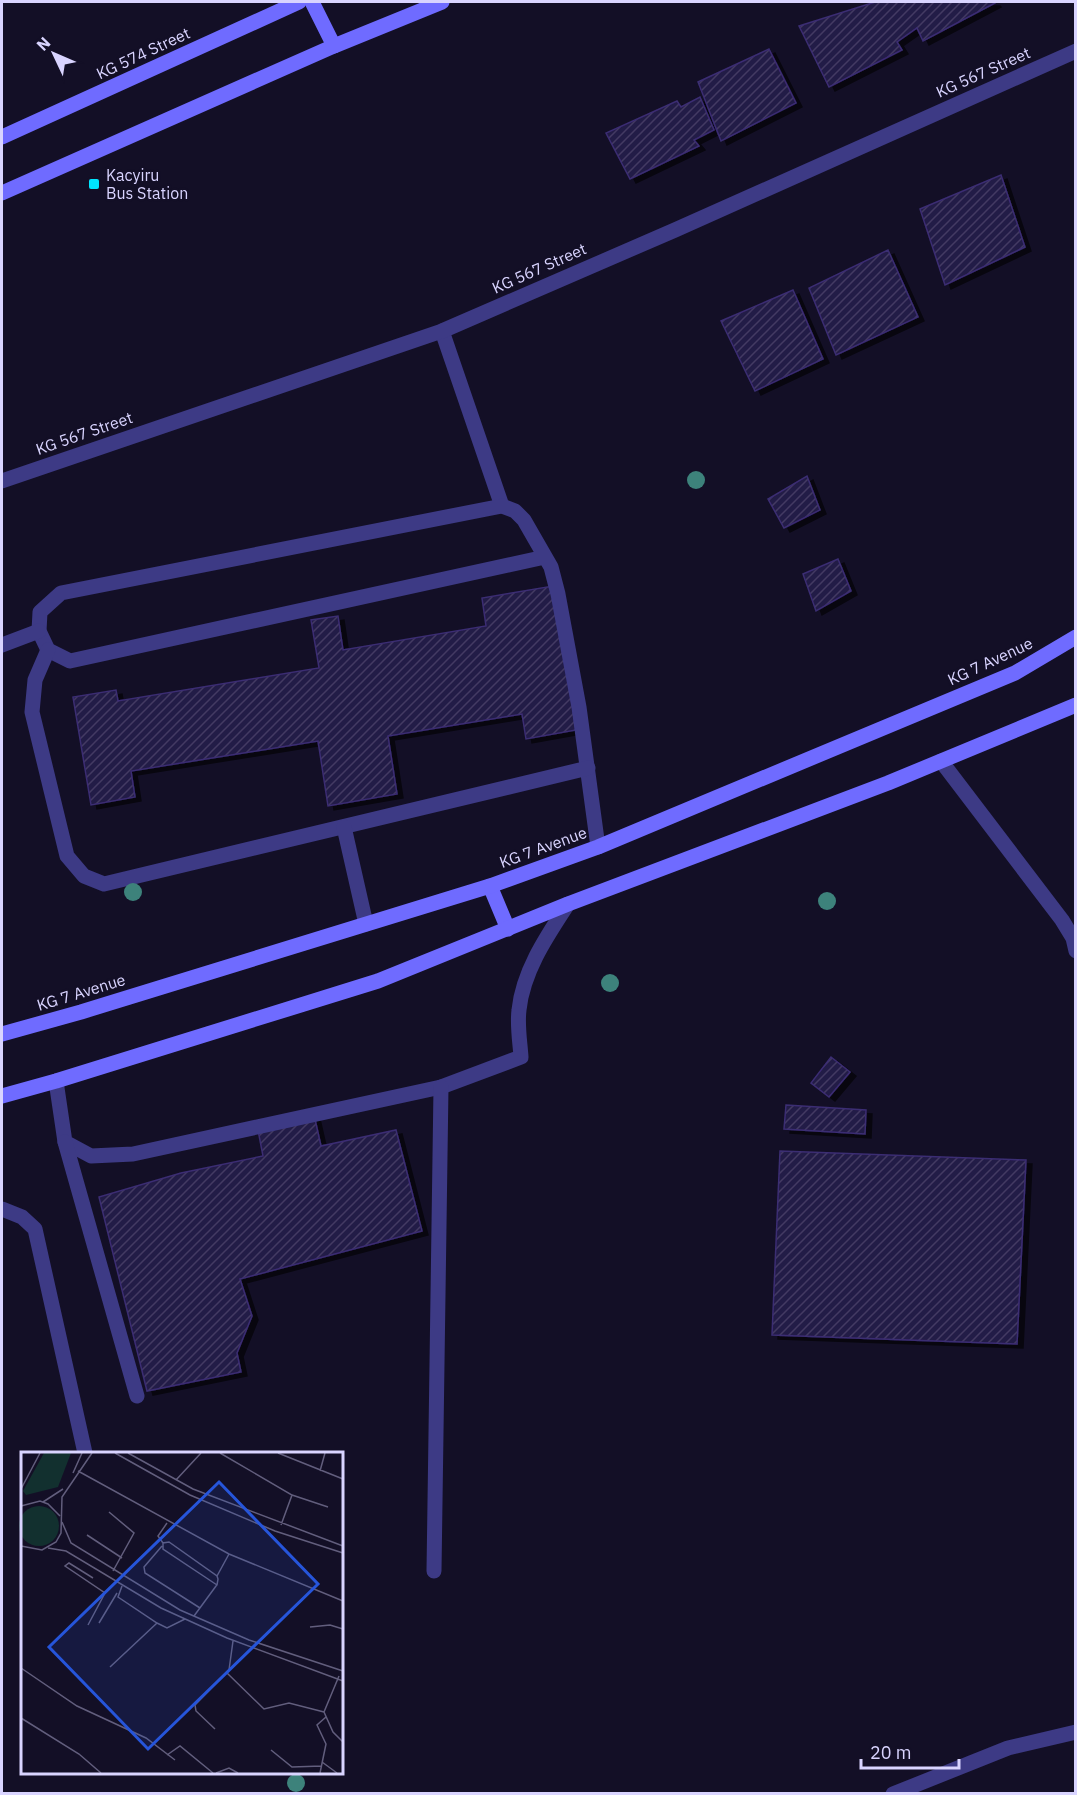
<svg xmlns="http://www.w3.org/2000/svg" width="1077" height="1795" font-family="'IBM Plex Sans',sans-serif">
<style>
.building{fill:url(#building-hatch);stroke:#3b2d73;stroke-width:1.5;filter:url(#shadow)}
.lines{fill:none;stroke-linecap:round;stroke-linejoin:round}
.lane{stroke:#3d3a85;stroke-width:15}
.street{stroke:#3d3a85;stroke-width:15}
.secondary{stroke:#6f6bff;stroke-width:15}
.tree{fill:#3d827b}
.poi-dot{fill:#00e5ff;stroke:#130f26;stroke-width:2}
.labels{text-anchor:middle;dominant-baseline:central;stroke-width:4.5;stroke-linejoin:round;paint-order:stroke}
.street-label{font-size:16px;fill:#d9d4ff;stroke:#130f26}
.poi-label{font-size:16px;fill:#d9d4ff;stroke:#130f26;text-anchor:start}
.inset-road{fill:none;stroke:#625e7d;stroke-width:1.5}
.view{fill:#2655da;fill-opacity:0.15;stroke:#2655da;stroke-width:3}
.inset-edge{fill:none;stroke:#d9d4ff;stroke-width:3}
</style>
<defs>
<pattern id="building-hatch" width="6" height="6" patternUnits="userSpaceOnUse" patternTransform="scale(1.5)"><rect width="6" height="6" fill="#241b47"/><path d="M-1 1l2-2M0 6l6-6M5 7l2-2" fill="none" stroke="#433b63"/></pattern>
<filter id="shadow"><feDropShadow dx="6" dy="4" stdDeviation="0" flood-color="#0009"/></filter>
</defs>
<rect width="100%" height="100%" fill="#130f26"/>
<g class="building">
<polygon points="875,2 994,2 995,3 923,41 917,28 897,42 902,50 829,87 799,26"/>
<polygon points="769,49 796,103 721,141 698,82"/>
<polygon points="700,97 714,130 694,140 699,146 630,179 606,133 677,101 681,107"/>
<polygon points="1001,175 1025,247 945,285 920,209"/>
<polygon points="888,250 918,317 836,355 809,288"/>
<polygon points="793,290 823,359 755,391 721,321"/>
<polygon points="807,476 820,510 784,528 768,499"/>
<polygon points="838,559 851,591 816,611 803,574"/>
<polygon points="553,586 576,730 526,739 522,714 388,736 397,794 328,806 318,741 131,771 135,797 91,805 73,697 116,690 118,701 319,668 311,620 338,616 343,650 486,626 482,598"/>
<polygon points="831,1057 850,1072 829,1097 811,1083"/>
<polygon points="786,1105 866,1110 865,1134 784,1129"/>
<polygon points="314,1115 321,1146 396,1130 422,1231 240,1279 252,1316 237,1353 241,1372 147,1391 99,1197 181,1173 263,1156 258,1130"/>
<polygon points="780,1151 1026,1160 1017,1344 772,1335"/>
</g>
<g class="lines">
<g class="lane">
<polyline points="442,331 502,506"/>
<polyline points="545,557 70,661 48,650 39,631 40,612 61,593 502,506 515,511 524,520 551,567 558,594 579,707 598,847"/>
<polyline points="2,645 39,631"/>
<polyline points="48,650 35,680 32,712 67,856 84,876 104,884 588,768"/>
<polyline points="941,761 1062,920 1073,938 1076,951"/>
<polyline points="344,827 366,924"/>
<path d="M56,1081l9,61 26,14 42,-2 308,-67 80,-30c-1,-15 -4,-32 -2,-47 4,-39 28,-74 49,-106"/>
<polyline points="65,1142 137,1396"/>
<polyline points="2,1209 22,1217 35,1229 85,1453"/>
<polyline points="434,1571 441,1087"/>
</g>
<g class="street">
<polyline points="2,481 442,331 675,230 1076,51"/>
<polyline points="893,1794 1008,1748 1076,1732"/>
</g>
<g class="secondary">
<polyline points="312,2 334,46"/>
<polyline points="2,137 299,2"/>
<polyline points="2,193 334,46 442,2"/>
<polyline points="490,886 508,929"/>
<polyline points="2,1034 81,1012 490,886 598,847 1015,673 1076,637"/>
<polyline points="2,1096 56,1081 378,981 568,904 888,783 1076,705"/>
</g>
</g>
<g class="tree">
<circle cx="696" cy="480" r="9"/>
<circle cx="133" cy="892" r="9"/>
<circle cx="827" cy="901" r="9"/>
<circle cx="610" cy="983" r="9"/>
<circle cx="296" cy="1783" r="9"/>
</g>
<rect class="poi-dot" x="88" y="178" width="12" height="12" rx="3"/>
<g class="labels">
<g class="street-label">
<text transform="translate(143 53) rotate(-25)">KG 574 Street</text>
<text transform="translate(983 72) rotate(-24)">KG 567 Street</text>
<text transform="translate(539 268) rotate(-24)">KG 567 Street</text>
<text transform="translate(84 433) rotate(-19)">KG 567 Street</text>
<text transform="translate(990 661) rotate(-25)">KG 7 Avenue</text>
<text transform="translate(543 847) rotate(-20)">KG 7 Avenue</text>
<text transform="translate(81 992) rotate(-17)">KG 7 Avenue</text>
</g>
<g class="poi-label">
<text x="106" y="175">Kacyiru<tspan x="106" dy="18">Bus Station</tspan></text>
</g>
</g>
<g transform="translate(21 1452)">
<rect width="322" height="322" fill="#130f26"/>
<path d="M23,1h27l-13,34 -32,8 -3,-4z" fill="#12302f"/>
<path d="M-2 74a20 20 0 1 1 40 0a20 20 0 1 1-40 0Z" fill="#12302f"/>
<path class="inset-road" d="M94,1l75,42 85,36 68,22M107,1l65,36 150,57M199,1l72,42 -11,30M257,1l65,26M57,19l151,83 114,47M299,19l5,-18M52,21l9,-20M155,28l25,-27M0,37l19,-36M271,43l36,12M22,50l20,-13M0,54l19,-5 8,3 12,12M88,60l25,21 -21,38M41,70l9,21 109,67 69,30 94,31M66,83l35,23M142,91l-5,-7 9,-13M0,94l21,4 14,-8 5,-9 1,-36 30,-44M141,94l-18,21 1,6 55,35M27,96l18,3 95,57 66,30 116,43M196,124l12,-22M101,134l-4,11 39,26 10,5 18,-9M173,164l22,-30 1,-1 1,-6 -1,-3 -48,-34 -6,1v6l54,36M78,171l18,-30M67,173l17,-32 -40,-27 4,-3 24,15M289,175l20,-2 13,4M89,215l47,-44M0,216l56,38 69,32 29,22M206,221l37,36 25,-6 35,9M318,224l-15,36 9,20 10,10M0,266l58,36 22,19M194,277l-19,-18 -1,-6 34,-35 4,-29M250,298l21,17 30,-1M146,303l13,-9 33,27M301,310l15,11M195,321l13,-5 9,5M299,321l6,-29 -9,-19 9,-8"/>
<path class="view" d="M198,30l99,102 -170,165 -99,-102z"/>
<rect width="322" height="322" class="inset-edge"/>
</g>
<rect width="1077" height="1795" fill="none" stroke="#d9d4ff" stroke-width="6"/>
<g transform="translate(54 54) rotate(314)" stroke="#130f26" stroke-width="4.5" paint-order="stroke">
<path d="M0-4.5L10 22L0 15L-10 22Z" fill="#d9d4ff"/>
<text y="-9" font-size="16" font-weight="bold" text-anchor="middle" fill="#d9d4ff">N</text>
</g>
<path d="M861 1759v9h98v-9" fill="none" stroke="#d9d4ff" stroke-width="3"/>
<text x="870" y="1759" font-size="18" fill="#d9d4ff" stroke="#130f26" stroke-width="4.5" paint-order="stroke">20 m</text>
</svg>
